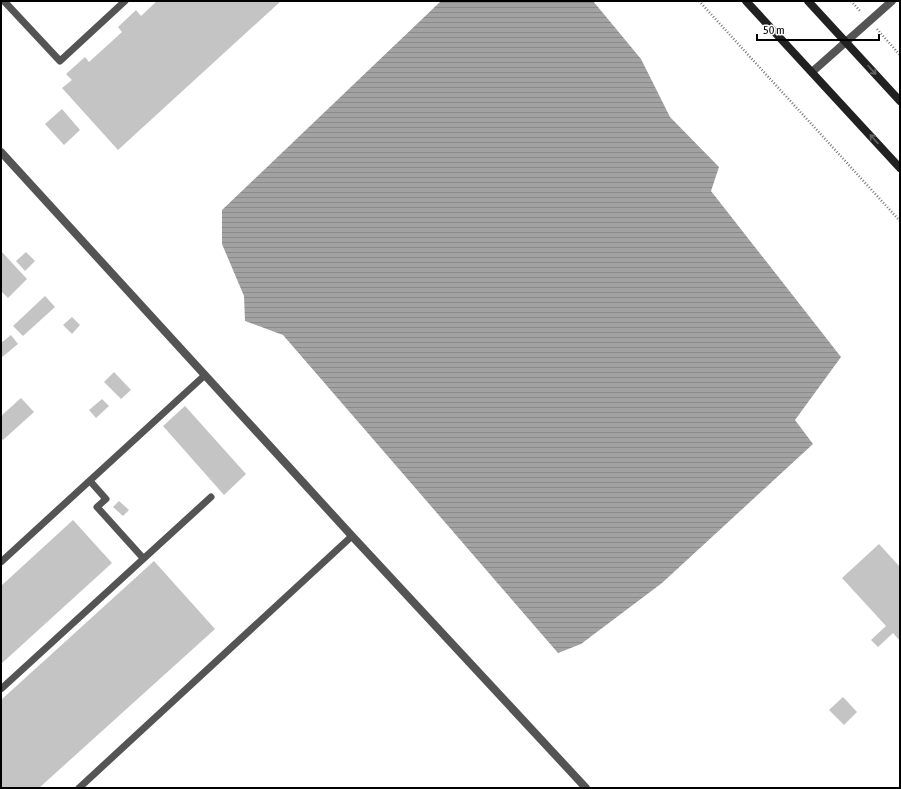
<svg xmlns="http://www.w3.org/2000/svg" width="901" height="789" font-family="'Asap Condensed',sans-serif">
<style>
.water{fill:url(#water-rules)}
.building{fill:#c4c4c4}
.lines{fill:none;stroke-linecap:round;stroke-linejoin:round}
.path{stroke:#767676;stroke-width:2.5;stroke-dasharray:1 2;stroke-linecap:butt}
.lane{stroke:#545454;stroke-width:7}
.street{stroke:#545454;stroke-width:8}
.secondary{stroke:#212121;stroke-width:8}
.oneway{stroke:#646464}
</style>
<defs>
<pattern id="water-rules" width="6" height="5" patternUnits="userSpaceOnUse"><rect width="6" height="5" fill="#a2a2a2"/><path d="M0 2.5h6" fill="none" stroke="#8a8a8a"/></pattern>
</defs>
<rect width="100%" height="100%" fill="#fff"/>
<polygon class="water" points="441,1 593,1 641,59 670,117 719,167 711,191 841,357 795,420 813,444 662,583 581,644 558,653 283,335 245,321 244,296 222,244 222,210"/>
<g class="building">
<polygon points="157,1 281,1 118,150 62,88 72,80 66,74 85,57 89,62 122,32 118,27 136,10 141,16"/>
<polygon points="62,109 80,130 64,145 45,124"/>
<polygon points="1,251 27,279 8,298 1,291"/>
<polygon points="26,252 35,261 25,271 16,261"/>
<polygon points="45,296 55,307 23,336 13,326"/>
<polygon points="72,317 80,325 72,334 63,325"/>
<polygon points="11,335 18,344 1,358 1,343"/>
<polygon points="114,372 131,390 121,399 104,382"/>
<polygon points="21,398 34,412 3,440 1,438 1,416"/>
<polygon points="102,399 109,406 96,418 89,410"/>
<polygon points="185,406 246,474 224,495 163,426"/>
<polygon points="119,501 129,510 123,516 113,507"/>
<polygon points="73,520 112,563 1,664 1,586"/>
<polygon points="879,544 900,567 900,641 893,633 878,647 871,640 886,626 842,578"/>
<polygon points="154,561 215,629 39,788 1,788 1,700"/>
<polygon points="843,697 857,712 844,725 829,710"/>
</g>
<g class="lines">
<g class="path">
<polyline points="699,1 900,221"/>
<polyline points="851,1 861,12"/>
<polyline points="877,29 900,55"/>
</g>
<g class="lane">
<polyline points="4,1 60,61 125,1"/>
<polyline points="90,481 106,499 97,507 143,558"/>
<polyline points="1,562 205,375"/>
<polyline points="1,689 211,497"/>
<polyline points="79,788 352,536"/>
</g>
<g class="street">
<polyline points="812,72 892,1"/>
<polyline points="1,152 352,536 586,788"/>
</g>
<g class="secondary">
<polyline points="746,1 900,168"/>
<polyline points="808,1 900,101"/>
</g>
</g>
<defs><path id="oneway-shaft" d="M-6 0H5M1.5-3L5.5 0L1.5 3" fill="none" stroke-width="1.6" stroke-linecap="round" stroke-linejoin="round"/></defs>
<g class="oneway">
<use href="#oneway-shaft" transform="translate(872 70) rotate(48)"/>
<use href="#oneway-shaft" transform="translate(874 139) rotate(-132)"/>
</g>
<rect width="901" height="789" fill="none" stroke="#000000" stroke-width="4"/>
<path d="M757 34v6h122v-6" fill="none" stroke="#000000" stroke-width="2"/>
<text x="763" y="34" font-size="12" fill="#000000" stroke="#ffffff" stroke-width="3" paint-order="stroke">50 m</text>
</svg>
